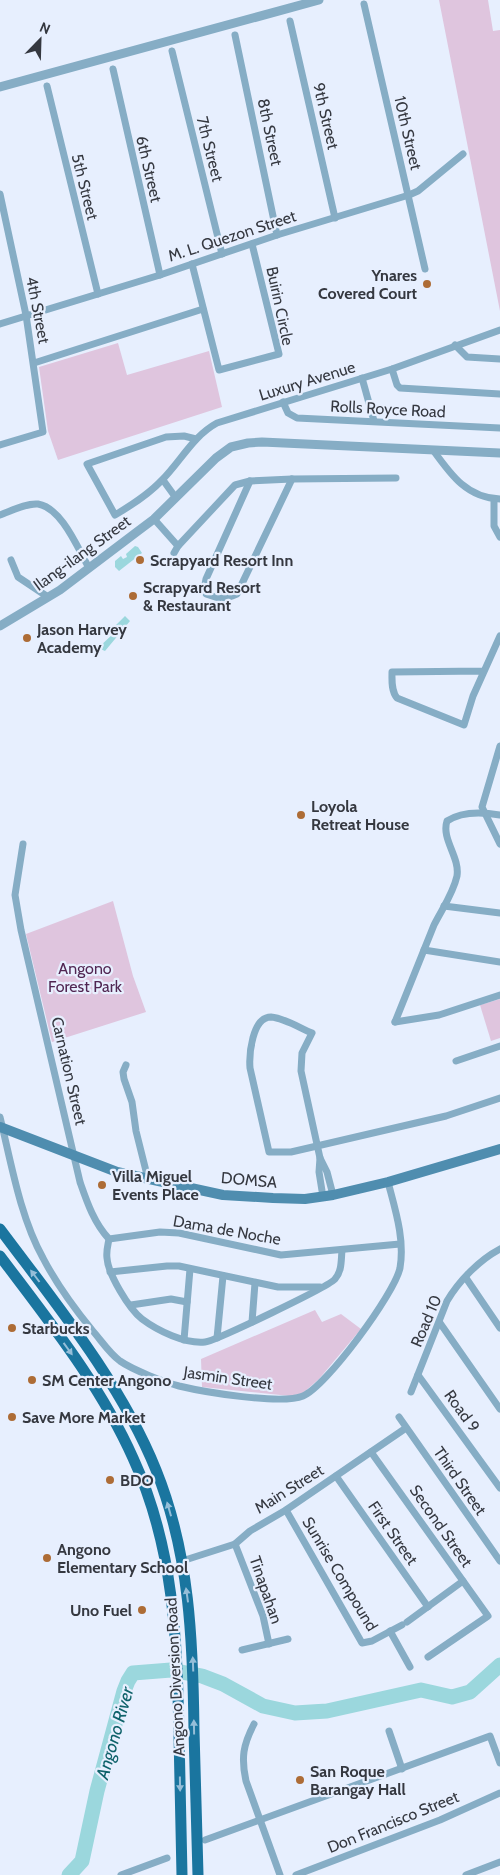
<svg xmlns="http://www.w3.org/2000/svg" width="500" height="1875" font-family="Cabin,sans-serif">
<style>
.green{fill:#dfc5de}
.water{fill:#9bd7dd}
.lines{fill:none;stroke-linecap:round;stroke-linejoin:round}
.river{stroke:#9bd7dd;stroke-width:15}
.minor{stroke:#86adc5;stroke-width:7}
.tertiary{stroke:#86adc5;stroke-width:9}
.secondary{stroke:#4f8daf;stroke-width:10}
.primary{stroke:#1a759f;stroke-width:11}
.oneway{fill:#95bed8}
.poi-dot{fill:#ad6c36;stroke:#e7effe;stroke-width:2}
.labels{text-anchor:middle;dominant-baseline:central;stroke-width:4.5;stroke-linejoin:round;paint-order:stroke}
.street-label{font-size:16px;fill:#353840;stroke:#e7effe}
.poi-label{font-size:16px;font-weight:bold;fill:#353840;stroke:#e7effe;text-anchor:start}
.park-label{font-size:16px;fill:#512652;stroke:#e7effe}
.water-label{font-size:18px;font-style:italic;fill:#0f626a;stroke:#e7effe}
</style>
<rect width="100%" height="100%" fill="#e7effe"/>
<g class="green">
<polygon points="439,0 488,0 493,31 500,30 500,311"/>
<polygon points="118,343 127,375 209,351 222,407 58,460 48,431 39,367"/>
<polygon points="113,901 133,976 146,1012 52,1042 26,934"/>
<polygon points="500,999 500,1038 491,1041 480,1005"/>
<polygon points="315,1310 322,1322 341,1314 361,1329 319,1379 303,1393 290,1396 202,1387 201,1359"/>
</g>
<g class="water">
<polygon points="135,546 138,547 142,553 119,571 115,567 115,561 121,556 123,559 127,557 126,554"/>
<polygon points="125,616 130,621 105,651 98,648 113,634 112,629"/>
</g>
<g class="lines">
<polyline class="river" points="69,1875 82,1861 97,1791 124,1691 128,1681 133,1673 171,1670 202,1676 223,1684 263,1706 295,1713 327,1711 421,1690 452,1697 470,1692 500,1665"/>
<g class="minor">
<polyline points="364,4 425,269"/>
<polyline points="290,21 335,218"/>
<polyline points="235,35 277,235"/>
<polyline points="172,51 222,254"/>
<polyline points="113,69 160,275"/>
<polyline points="47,86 98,294"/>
<polyline points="0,194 26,315 43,432 0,445"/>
<polyline points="192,264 219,370 279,354 252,244"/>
<polyline points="0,324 160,275 277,235 409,195 418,191 463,154"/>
<polyline points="455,345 467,357 500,359"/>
<polyline points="34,363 203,309"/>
<polyline points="392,369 397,385 400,388 500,394"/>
<polyline points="362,378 374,421"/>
<polyline points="283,402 288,413 297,418 500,428"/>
<path d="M196,439l-12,-3 -18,1 -79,27 28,51c17,-10 34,-21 47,-35 19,-19 31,-44 55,-57l175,-54 108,-39"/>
<path d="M433,450c18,25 34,48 67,49"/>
<polyline points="163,480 176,498"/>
<path d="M250,481l-44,98 -2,11 2,4c14,5 17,6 31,0l55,-115"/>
<polyline points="494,499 494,526 500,537"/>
<path d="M0,515c11,-4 26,-12 38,-11 24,4 40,45 51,64"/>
<polyline points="154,519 178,546"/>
<polyline points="174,553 178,546 235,485 250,481 292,479 396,478"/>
<polyline points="11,560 18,577 48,597"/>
<path d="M483,671l-91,1c0,8 -1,19 5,26l67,27 9,-29 27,-60"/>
<polyline points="500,746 482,807 500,844"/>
<path d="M23,844l-8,51 6,35 59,252c7,20 14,41 29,57l51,-7 19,1 102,22 119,-11"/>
<polyline points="444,906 500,913"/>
<polyline points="424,950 500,962"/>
<path d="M395,1022c13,-32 26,-65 39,-97 8,-16 19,-31 23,-49 3,-19 -16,-37 -10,-55 15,-10 36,-9 53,-6"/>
<polyline points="395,1022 439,1015 500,995"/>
<polyline points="456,1061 500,1046"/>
<polyline points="126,1065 123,1072 124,1079 132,1102 136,1131 148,1179"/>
<path d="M0,1117c11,45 20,100 43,141 13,25 31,50 49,72 9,10 17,23 28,31 13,9 44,21 59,25 25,6 102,19 124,10 23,-9 92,-103 97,-128 5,-29 -5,-59 -12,-86"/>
<polyline points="320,1158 319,1172 323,1197"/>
<path d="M333,1195l-6,-23 -7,-14 -19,-87 1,-18 10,-20c-12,-5 -28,-15 -41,-16 -19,0 -22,38 -21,51l19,84h22l26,-6 129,-30 54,-18"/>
<path d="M109,1239c-1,6 -3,12 -2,19 1,16 22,51 35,61 16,12 43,25 63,23 10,-1 125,-56 130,-63 7,-8 6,-18 7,-29"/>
<polyline points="110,1272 167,1266 179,1266 278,1287 320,1287"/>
<polyline points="466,1278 500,1328"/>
<polyline points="131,1305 171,1299 187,1302"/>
<polyline points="252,1322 255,1283"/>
<polyline points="440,1323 500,1409"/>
<polyline points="217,1338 223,1276"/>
<polyline points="184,1340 190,1269"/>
<polyline points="418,1375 500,1488"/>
<path d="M411,1392l36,-91c12,-20 32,-41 53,-52"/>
<polyline points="399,1417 500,1561"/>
<polyline points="371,1452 488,1616 428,1657"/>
<polyline points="336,1476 428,1607"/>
<polyline points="286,1510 362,1643 372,1641 402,1625"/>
<polyline points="235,1544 263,1616 269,1644"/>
<polyline points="182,1561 235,1544 250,1531 286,1510 406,1428"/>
<polyline points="407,1622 463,1581"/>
<polyline points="390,1631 410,1667"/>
<polyline points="242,1650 288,1639"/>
<path d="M254,1724c-11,21 -13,34 -8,57l34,94"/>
<polyline points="389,1731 402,1769"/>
<polyline points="205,1840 490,1736 500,1763"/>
<polyline points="121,1875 167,1858"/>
<polyline points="296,1875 440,1820 500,1793"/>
<polyline points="466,1875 500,1862"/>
</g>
<g class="tertiary">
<polyline points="0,87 319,0"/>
<polyline points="0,626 60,590 138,531 154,519 216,458 231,447 248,443 262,442 500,453"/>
</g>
<polyline class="secondary" points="0,1127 117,1172 223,1195 273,1198 305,1199 333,1195 388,1182 500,1149"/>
<g class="primary">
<path d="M0,1229c56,75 121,154 156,241 34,84 37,173 38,261 1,48 3,96 4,144"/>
<path d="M0,1256c48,64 100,128 133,202 41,89 44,181 46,277 1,47 2,93 3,140"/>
</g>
</g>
<defs><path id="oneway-solid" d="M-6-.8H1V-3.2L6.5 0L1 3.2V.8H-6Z" transform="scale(1.25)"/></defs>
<g class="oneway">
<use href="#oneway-solid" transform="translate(35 1276) rotate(-127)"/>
<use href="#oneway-solid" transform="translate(68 1349) rotate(54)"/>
<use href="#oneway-solid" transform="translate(169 1509) rotate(-106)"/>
<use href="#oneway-solid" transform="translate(187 1595) rotate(-98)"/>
<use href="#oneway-solid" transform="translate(193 1664) rotate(-92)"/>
<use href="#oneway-solid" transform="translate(194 1727) rotate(-91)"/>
<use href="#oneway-solid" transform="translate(180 1784) rotate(89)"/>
</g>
<g class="poi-dot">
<circle cx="427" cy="284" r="5"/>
<circle cx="140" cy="560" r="5"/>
<circle cx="133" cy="596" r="5"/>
<circle cx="27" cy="638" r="5"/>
<circle cx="301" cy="815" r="5"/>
<circle cx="102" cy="1185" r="5"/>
<circle cx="12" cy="1328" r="5"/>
<circle cx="32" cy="1380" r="5"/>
<circle cx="12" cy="1417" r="5"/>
<circle cx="110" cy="1480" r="5"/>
<circle cx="47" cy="1558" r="5"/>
<circle cx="142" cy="1610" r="5"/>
<circle cx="300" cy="1780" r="5"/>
</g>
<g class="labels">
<g class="street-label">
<text transform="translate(326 116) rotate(77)">9th Street</text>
<text transform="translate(270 132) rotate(78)">8th Street</text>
<text transform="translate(408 133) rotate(77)">10th Street</text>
<text transform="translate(210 149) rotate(76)">7th Street</text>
<text transform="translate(149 169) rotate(77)">6th Street</text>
<text transform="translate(85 187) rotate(76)">5th Street</text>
<text transform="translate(232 236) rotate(-18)">M. L. Quezon Street</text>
<text transform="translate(280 306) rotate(78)">Buirin Circle</text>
<text transform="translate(38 310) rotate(79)">4th Street</text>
<text transform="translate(307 381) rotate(-17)">Luxury Avenue</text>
<text transform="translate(388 409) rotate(3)">Rolls Royce Road</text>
<text transform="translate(82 553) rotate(-36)">Ilang-ilang Street</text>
<text transform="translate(69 1071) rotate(77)">Carnation Street</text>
<text transform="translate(249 1180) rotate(5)">DOMSA</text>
<text transform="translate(227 1230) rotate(10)">Dama de Noche</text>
<text transform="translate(426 1321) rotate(-67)">Road 10</text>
<text transform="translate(228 1378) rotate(8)">Jasmin Street</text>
<text transform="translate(462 1411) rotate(54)">Road 9</text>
<text transform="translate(460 1481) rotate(55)">Third Street</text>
<text transform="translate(289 1489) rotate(-32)">Main Street</text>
<text transform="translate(441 1526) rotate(55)">Second Street</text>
<text transform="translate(393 1533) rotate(55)">First Street</text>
<text transform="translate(340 1574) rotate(59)">Sunrise Compound</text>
<text transform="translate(266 1590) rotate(71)">Tinapahan</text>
<text transform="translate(175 1677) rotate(-93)">Angono Diversion Road</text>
<text transform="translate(393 1822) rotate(-22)">Don Francisco Street</text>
</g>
<g class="poi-label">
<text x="417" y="275" text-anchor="end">Ynares<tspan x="417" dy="18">Covered Court</tspan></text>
<text x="150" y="560">Scrapyard Resort Inn</text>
<text x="143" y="587">Scrapyard Resort<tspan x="143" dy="18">&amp; Restaurant</tspan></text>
<text x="37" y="629">Jason Harvey<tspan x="37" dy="18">Academy</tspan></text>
<text x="311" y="806">Loyola<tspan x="311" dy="18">Retreat House</tspan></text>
<text x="112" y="1176">Villa Miguel<tspan x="112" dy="18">Events Place</tspan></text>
<text x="22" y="1328">Starbucks</text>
<text x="42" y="1380">SM Center Angono</text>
<text x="22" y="1417">Save More Market</text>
<text x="120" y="1480">BDO</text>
<text x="57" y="1549">Angono<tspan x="57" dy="18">Elementary School</tspan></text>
<text x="132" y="1610" text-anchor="end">Uno Fuel</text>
<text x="310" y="1771">San Roque<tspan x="310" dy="18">Barangay Hall</tspan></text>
</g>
<g class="park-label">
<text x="85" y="968">Angono<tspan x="85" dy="18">Forest Park</tspan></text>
</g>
<g class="water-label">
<text transform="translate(115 1733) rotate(-74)">Angono River</text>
</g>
</g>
<g transform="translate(40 40) rotate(23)" stroke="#e7effe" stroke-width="4" paint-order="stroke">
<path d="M0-4L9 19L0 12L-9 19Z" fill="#353840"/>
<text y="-8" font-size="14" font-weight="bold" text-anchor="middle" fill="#353840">N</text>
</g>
</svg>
